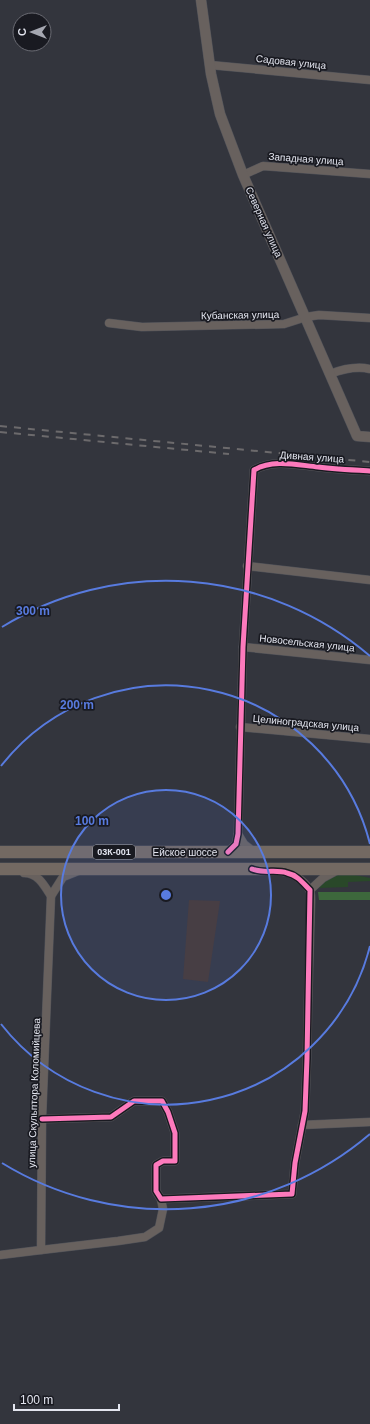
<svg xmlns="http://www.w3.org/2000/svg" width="370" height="1424" font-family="Helvetica,sans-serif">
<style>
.education{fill:#45362f}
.green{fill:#294829}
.forest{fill:#3d683c}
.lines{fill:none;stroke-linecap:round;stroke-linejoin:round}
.minor-casing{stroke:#505259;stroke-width:9}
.tertiary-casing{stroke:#505259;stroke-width:11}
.primary-casing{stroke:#505259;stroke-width:13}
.minor{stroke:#68615e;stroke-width:8}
.tertiary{stroke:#68615e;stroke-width:10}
.primary{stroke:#736962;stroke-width:12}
.rail{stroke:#6c6a6c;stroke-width:2;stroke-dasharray:7 7;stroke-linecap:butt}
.cycleway-casing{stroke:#191a21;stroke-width:8}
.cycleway{stroke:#fd7abc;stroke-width:5}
.ring{fill:none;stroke:#587bdf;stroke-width:2}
.labels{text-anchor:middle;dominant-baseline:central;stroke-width:3.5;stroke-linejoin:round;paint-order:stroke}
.shield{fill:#191a21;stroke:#a6a8b1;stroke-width:1}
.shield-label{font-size:9px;font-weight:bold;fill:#e3e5ef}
.street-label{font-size:10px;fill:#e3e5ef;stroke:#191a21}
.centre{fill:#587bdf;stroke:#191a21;stroke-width:2}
.ring-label{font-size:12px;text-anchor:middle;font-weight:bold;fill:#587bdf;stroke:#191a21;stroke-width:3.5;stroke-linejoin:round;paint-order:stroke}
</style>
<rect width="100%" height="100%" fill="#33353d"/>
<polygon class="education" points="189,900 220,901 208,982 183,979"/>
<polygon class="green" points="334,875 355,875 370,878 370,881 348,882 348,887 318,888 320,884"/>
<polygon class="forest" points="318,892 370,892 370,900 319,900"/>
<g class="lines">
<g class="minor-casing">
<g id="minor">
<polyline points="210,65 370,80"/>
<polyline points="243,175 263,166 370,174"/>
<polyline points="109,323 142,327 284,324 306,317 319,315 370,318"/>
<path d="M330,374c13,-5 27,-8 40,-5"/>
<polyline points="247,566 370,580"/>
<polyline points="243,647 370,660"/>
<polyline points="240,727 370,739"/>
<polyline points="238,834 244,844 254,852"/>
<path d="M228,852l8,-8 2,-10 5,-187 11,-177c19,-11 43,-5 64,-3 17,2 35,3 52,4"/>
<polyline points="310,890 323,878 336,871"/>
<polyline points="51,896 63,877 78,871"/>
<path d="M42,1119l69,-2 23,-16h28l6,11 7,21v28h-12l-7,4v26l5,8 131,-5 3,-31 10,-52 2,-53 1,-53 3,-106c0,-3 0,-7 -2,-10 -5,-8 -16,-16 -25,-17"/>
<polyline points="302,1125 370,1122"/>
<polyline points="41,1250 118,1241 145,1237 159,1228 163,1209 161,1199"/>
<path d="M0,1255l41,-5 1,-131 9,-223c-7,-11 -13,-23 -27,-23"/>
</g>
</g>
<g class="tertiary-casing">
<polyline id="tertiary" points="201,0 211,74 220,114 243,175 357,436 370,437"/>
</g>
<g class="primary-casing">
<g id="primary">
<polyline points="0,852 370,852"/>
<polyline points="0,869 370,869"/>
</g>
</g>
<use href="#minor" class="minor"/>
<use href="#tertiary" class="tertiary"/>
<use href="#primary" class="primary"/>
<g class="rail">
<polyline points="0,426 370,462"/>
<polyline points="0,432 229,454"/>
</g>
<g class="cycleway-casing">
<g id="cycleway">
<path d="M228,852l8,-8 2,-10 5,-187 11,-177c19,-11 43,-5 64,-3 17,2 35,3 52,4"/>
<path d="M42,1119l69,-2 23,-16h28l6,11 7,21v28h-12l-7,4v26l5,8 131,-5 3,-31 10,-52 2,-53 3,-168c-7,-7 -13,-15 -23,-17 -11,-4 -23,1 -35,-4"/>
</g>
</g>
<use href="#cycleway" class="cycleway"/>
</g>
<circle cx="166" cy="895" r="105" fill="#587bdf" fill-opacity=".12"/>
<g class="ring">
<circle cx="166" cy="895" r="105"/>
<path d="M370 946A210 210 0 0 1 1 1024M1 766A210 210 0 0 1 370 844"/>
<path d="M370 1134A314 314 0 0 1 2 1163M2 627A314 314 0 0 1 370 656"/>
</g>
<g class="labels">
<rect class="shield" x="93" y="845" width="42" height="14" rx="3"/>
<g class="shield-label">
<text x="114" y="852">03К-001</text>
</g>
<g class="street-label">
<text transform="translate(291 62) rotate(6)">Садовая улица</text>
<text transform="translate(306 159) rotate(4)">Западная улица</text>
<text transform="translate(264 222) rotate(66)">Северная улица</text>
<text transform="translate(240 315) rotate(-1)">Кубанская улица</text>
<text transform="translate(312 457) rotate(4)">Дивная улица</text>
<text transform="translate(307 643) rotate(6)">Новосельская улица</text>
<text transform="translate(306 723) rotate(5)">Целиноградская улица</text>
<text x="185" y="852">Ейское шоссе</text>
<text transform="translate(34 1093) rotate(-88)">улица Скульптора Коломийцева</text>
</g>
</g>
<circle cx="166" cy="895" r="6" class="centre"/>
<g class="ring-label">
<text x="33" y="615">300 m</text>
<text x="77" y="709">200 m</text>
<text x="92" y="825">100 m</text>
</g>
<g transform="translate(32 32) rotate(270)"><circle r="19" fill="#191a21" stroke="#6a6b73"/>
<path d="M0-3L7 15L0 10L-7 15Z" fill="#a5a7b1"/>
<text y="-6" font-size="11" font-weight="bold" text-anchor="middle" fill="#e3e5ef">С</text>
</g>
<path d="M14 1404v6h105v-6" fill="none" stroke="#e3e5ef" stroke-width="2"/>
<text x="20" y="1404" font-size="12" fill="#e3e5ef" stroke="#191a21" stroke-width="3" paint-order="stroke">100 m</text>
</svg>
